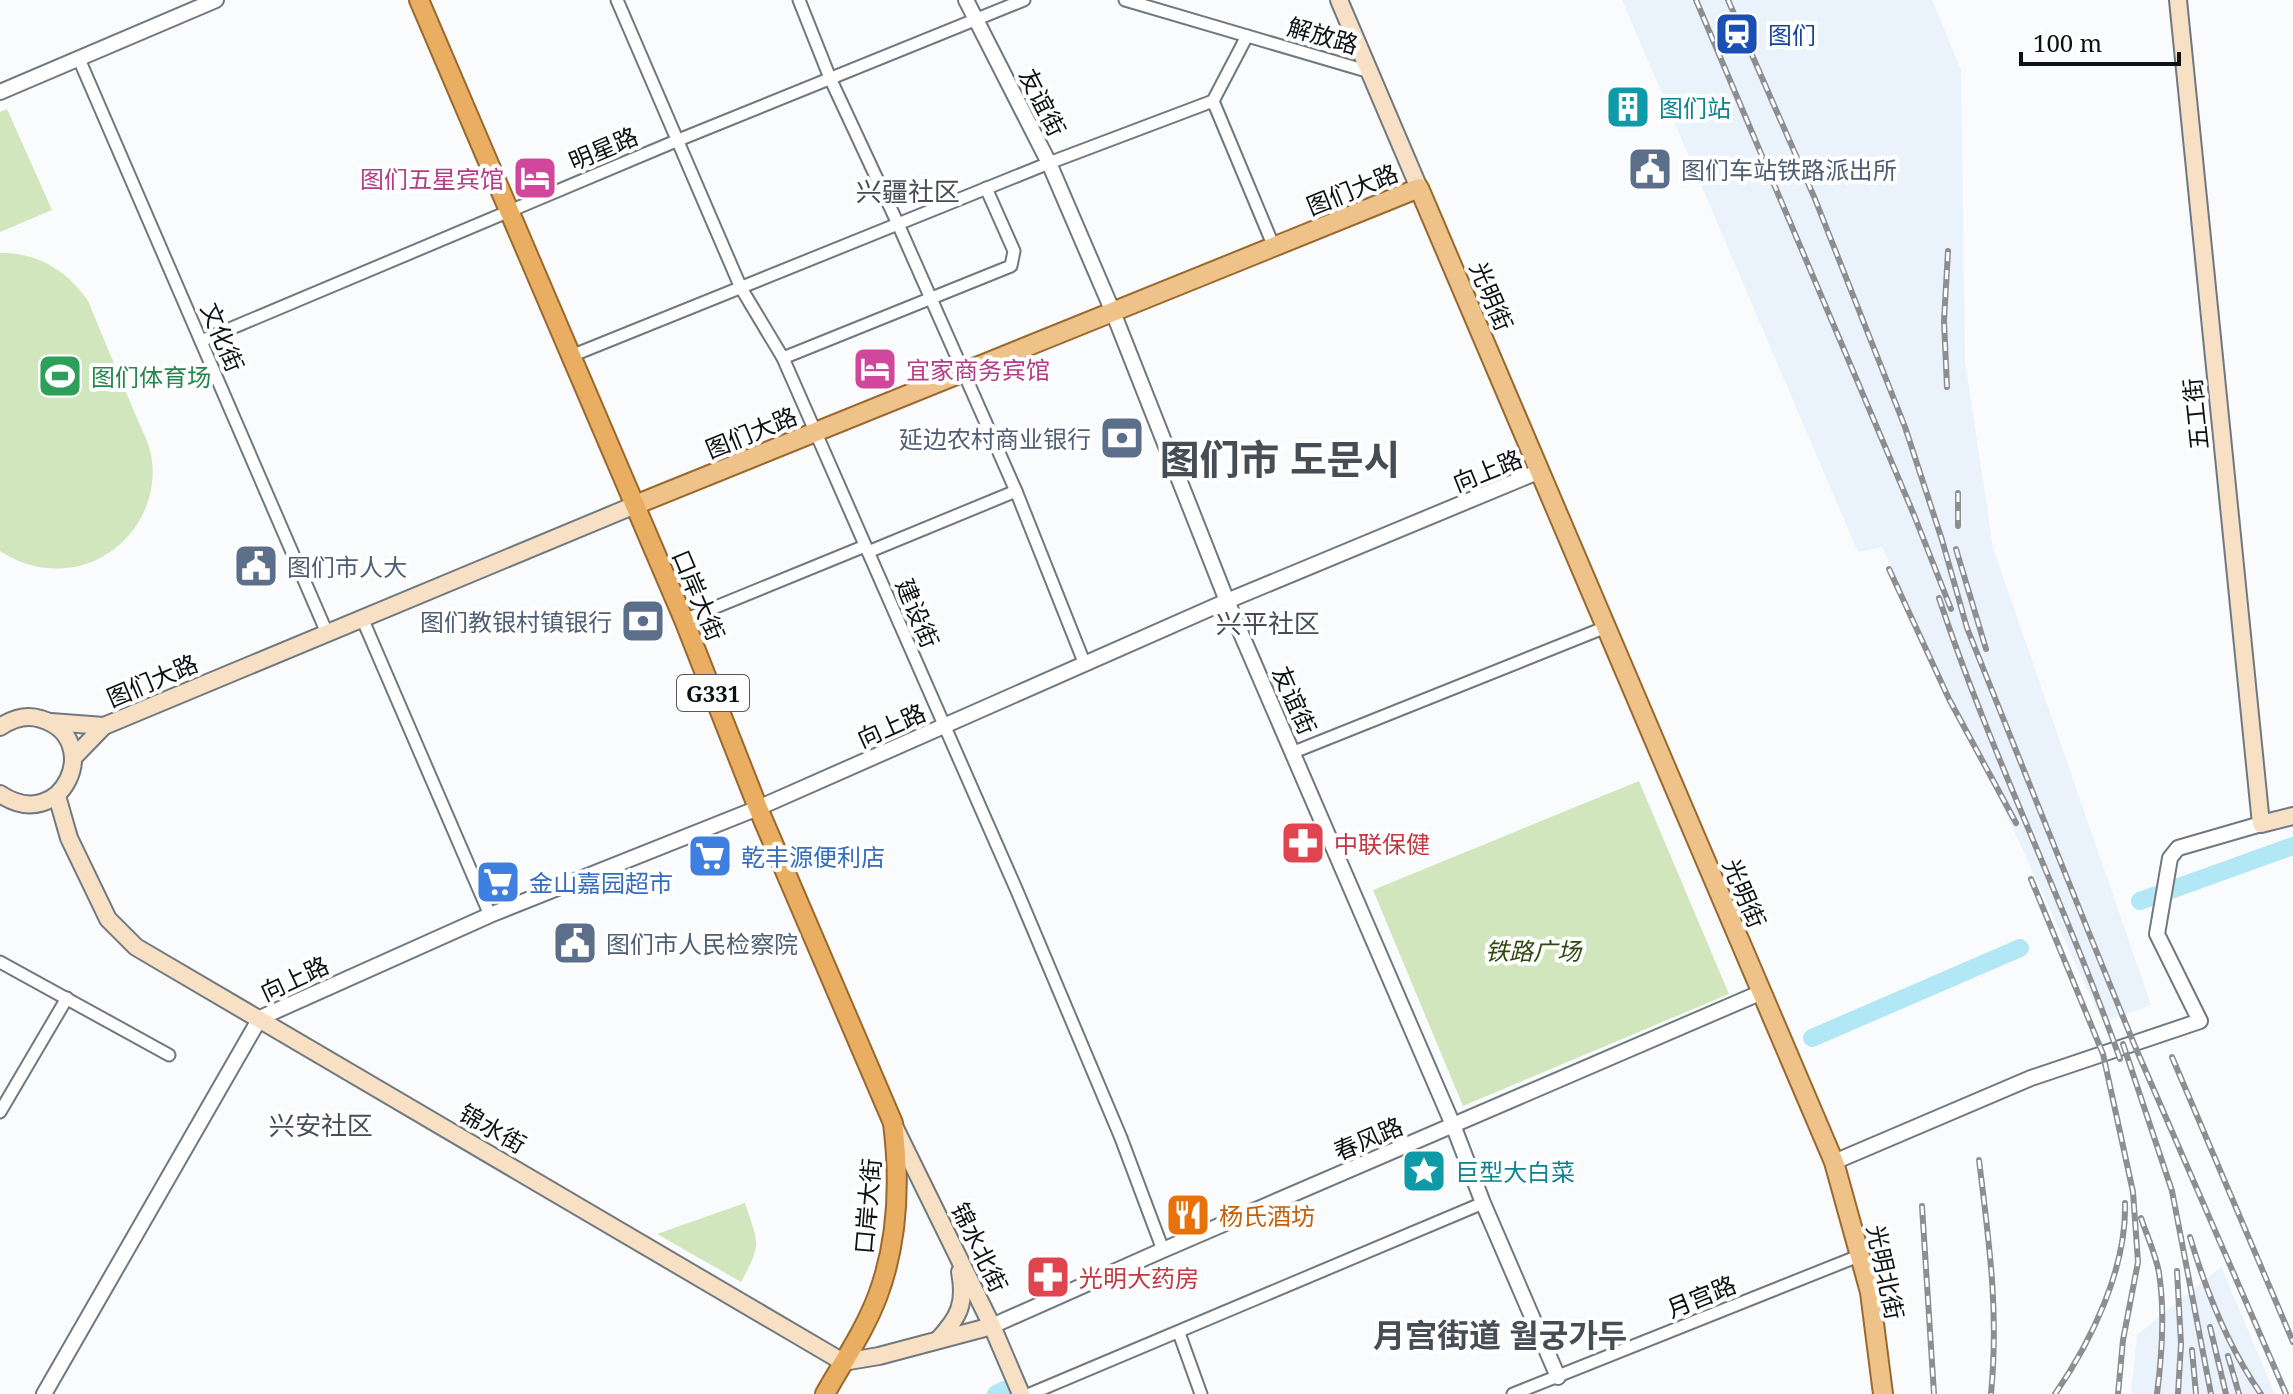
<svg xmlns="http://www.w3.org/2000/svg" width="2293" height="1394" font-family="'Noto Serif','Noto Sans SC','Noto Sans KR',serif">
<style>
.built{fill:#eaf3fc}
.green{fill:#d2e6be}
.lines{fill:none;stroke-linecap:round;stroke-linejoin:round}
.river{stroke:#b2e8f5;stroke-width:18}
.minor-casing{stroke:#707881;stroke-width:15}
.tertiary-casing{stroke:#707881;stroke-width:18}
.secondary-casing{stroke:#707881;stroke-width:20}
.primary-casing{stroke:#99692e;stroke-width:22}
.trunk-casing{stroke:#99692e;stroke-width:22}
.minor{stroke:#fff;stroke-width:11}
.tertiary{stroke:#fff;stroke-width:14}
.secondary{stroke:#f7e0c4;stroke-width:16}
.primary{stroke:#efc28a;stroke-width:18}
.trunk{stroke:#eaae63;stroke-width:18}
.rail-casing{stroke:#8c8e91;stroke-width:6}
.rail{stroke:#fff;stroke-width:3;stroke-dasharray:9;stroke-linecap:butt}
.labels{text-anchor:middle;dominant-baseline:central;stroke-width:8;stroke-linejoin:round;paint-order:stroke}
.shield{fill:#fff;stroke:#56585b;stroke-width:2}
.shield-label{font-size:22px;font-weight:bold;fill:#0e1115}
.transit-label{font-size:24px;fill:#164399;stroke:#fff;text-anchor:start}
.street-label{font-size:24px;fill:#0e1115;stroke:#fff}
.culture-label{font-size:24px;fill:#0d838f;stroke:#fff;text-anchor:start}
.service-label{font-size:24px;fill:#4e5e75;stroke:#fff;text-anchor:start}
.hotel-label{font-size:24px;fill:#b23c85;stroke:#fff;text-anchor:end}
.leisure-label{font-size:24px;fill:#27864d;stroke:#fff;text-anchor:start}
.health-label{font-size:24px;fill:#be3a42;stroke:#fff;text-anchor:start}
.shop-label{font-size:24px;fill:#366cbe;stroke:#fff;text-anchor:start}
.park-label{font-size:24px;font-style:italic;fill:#30480d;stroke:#fff}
.food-label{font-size:24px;fill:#c56008;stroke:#fff;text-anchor:start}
.neighbourhood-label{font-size:26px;fill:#464d55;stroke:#fff}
.district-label{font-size:32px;font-weight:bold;fill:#464d55;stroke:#fff}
.town-label{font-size:40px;font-weight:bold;fill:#464d55;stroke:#fff}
</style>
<rect width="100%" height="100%" fill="#f9fbfd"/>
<g class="built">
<polygon points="1622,0 1932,0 1961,70 1965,361 1993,548 2151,1005 2103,1023 1882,547 1858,552"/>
<polygon points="2221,1267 2275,1394 2131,1394 2137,1335"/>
</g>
<g class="green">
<polygon points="7,109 52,210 0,232 0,112"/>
<path d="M0,253c37,-1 68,18 88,48 15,36 30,72 45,108 7,17 17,34 19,52 5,42 -19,83 -58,100 -31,13 -66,9 -94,-10z"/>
<polygon points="1639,781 1729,994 1463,1106 1373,890"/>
<path d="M745,1203c13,41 18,39 -4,79l-84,-48z"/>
</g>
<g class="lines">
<g class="river">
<polyline points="2140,901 2293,846"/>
<polyline points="1812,1038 2020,948"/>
<polyline points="996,1394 1004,1390"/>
</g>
<g class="minor-casing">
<g id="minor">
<polyline points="617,0 741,288 783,358 1017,891 1121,1138 1163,1250"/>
<polyline points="799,0 830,78 898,224 1016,491 1084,662"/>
<polyline points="1125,0 1370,72"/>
<polyline points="1247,36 1213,101 1274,247"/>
<polyline points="79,59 327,633"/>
<polyline points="201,341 676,141 1024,0"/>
<polyline points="571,356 1049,163 1213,101"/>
<polyline points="783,358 1011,266 1014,251 986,188"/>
<polyline points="868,552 1016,491"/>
<polyline points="362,618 490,915"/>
<polyline points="684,620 865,546"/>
<polyline points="1294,752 1606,627"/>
<polyline points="0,962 169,1055"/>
<polyline points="0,1112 67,998"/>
<polyline points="1179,1333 1201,1394"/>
<polyline points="1030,1394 1483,1203"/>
<polyline points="1513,1394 1861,1255"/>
</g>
</g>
<g class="tertiary-casing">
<g id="tertiary">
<polyline points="966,0 1049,163 1113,312 1227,601 1453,1125 1483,1203 1558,1377"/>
<polyline points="0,92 216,0"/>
<polyline points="1834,1162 2031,1078 2200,1021 2157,934 2170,858 2178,848 2261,824"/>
<polyline points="992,1326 1163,1250 1762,992"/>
<polyline points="44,1394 260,1018 490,915 758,808 1227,601 1540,471"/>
</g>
</g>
<g class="secondary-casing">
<g id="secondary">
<polyline points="1339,0 1419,188"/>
<polyline points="2178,0 2261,824 2293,816"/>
<polyline points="51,722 104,726 73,758"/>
<polyline points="104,726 635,505"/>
<path d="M0,727c12,-8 26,-13 41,-8 64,19 22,117 -41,75"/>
<polyline points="57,796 69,838 108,919 136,947 843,1362 879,1356 992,1326"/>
<polyline points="895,1128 992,1326 1021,1394"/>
<path d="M938,1340c21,-23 28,-36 22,-68"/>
</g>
</g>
<g class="primary-casing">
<polyline id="primary" points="635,505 1419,188 1834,1162 1870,1292 1883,1394"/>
</g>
<g class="trunk-casing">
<path id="trunk" d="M419,0l265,620 74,188 135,315c7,56 5,118 -15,172 -13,35 -35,67 -53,99"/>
</g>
<use href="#minor" class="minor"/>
<use href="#tertiary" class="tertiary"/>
<use href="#secondary" class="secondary"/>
<use href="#primary" class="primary"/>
<use href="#trunk" class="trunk"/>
<g class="rail-casing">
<g id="rail">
<polyline points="1696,0 1914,515 1951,609"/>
<polyline points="1728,0 1815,199 1905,427 1942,540 1967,628 2089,933 2134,1044 2286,1394"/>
<polyline points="1947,387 1944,321 1948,251"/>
<polyline points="1958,493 1958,526"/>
<polyline points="1956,549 1986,649"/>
<polyline points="1889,569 1949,699 2016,823"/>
<path d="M1939,598c52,157 126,305 181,461"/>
<polyline points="2031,879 2103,1054 2133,1192 2138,1262 2123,1340 2118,1394"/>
<polyline points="2123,1044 2172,1191 2211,1394"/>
<polyline points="2172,1057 2293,1342"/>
<path d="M1979,1160c10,82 20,151 12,234"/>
<polyline points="1922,1206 1934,1394"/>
<path d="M2141,1218c6,18 15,37 18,55 6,39 3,82 -2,121"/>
<path d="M2190,1237c16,54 38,110 71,157"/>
<polyline points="2177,1271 2181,1344 2178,1394"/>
<polyline points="2210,1327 2226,1394"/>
<polyline points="2192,1350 2196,1394"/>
<polyline points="2228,1356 2239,1394"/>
<path d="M2055,1394c36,-52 72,-126 70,-191"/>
</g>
</g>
<use href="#rail" class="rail"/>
</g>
<defs>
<g id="station-square" transform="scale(2.3)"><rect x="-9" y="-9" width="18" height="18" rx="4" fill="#1a4fb4" stroke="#fff"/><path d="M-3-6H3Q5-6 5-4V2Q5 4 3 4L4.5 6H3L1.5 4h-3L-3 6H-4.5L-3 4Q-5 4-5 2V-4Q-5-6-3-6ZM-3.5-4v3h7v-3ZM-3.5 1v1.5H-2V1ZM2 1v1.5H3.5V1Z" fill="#fff"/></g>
<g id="building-square" transform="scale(2.3)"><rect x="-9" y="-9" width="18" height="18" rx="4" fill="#0f9aa8" stroke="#fff"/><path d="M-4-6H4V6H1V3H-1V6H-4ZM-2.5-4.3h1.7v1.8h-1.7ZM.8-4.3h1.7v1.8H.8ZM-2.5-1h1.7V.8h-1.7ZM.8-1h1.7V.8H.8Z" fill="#fff"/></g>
<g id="civic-square" transform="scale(2.3)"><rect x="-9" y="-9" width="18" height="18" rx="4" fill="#5c6f8a" stroke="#fff"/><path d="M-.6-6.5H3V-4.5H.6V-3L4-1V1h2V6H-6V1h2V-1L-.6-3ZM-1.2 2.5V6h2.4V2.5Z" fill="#fff"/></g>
<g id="hotel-square" transform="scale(2.3)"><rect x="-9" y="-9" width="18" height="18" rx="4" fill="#d1479c" stroke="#fff"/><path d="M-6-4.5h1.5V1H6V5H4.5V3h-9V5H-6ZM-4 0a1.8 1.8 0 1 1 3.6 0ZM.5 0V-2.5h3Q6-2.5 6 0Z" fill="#fff"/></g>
<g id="stadium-square" transform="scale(2.3)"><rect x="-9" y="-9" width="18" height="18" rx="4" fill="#2e9e5b" stroke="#fff"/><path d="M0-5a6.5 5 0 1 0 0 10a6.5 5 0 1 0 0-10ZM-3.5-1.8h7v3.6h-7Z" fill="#fff"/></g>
<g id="bank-square" transform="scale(2.3)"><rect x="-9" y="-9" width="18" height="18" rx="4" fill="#5c6f8a" stroke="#fff"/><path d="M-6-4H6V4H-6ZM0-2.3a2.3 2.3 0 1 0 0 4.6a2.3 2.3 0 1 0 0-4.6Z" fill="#fff"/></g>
<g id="pharmacy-square" transform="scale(2.3)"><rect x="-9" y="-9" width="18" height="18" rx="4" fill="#e0444e" stroke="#fff"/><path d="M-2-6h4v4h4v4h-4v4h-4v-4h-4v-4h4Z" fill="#fff"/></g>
<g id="supermarket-square" transform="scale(2.3)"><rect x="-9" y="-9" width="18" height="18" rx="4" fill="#3f7fe0" stroke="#fff"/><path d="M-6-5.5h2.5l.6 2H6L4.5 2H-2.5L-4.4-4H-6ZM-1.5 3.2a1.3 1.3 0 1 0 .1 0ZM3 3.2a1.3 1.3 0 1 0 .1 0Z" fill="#fff"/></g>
<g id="sight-square" transform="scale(2.3)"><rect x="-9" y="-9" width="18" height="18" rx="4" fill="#0f9aa8" stroke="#fff"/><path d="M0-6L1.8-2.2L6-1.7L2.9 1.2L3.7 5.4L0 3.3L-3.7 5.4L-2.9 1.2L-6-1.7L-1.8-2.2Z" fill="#fff"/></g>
<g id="restaurant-square" transform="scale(2.3)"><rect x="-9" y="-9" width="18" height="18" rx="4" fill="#e8710a" stroke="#fff"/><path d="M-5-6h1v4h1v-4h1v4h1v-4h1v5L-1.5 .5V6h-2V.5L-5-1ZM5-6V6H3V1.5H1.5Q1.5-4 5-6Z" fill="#fff"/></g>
</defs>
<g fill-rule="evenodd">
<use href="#station-square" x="1737" y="34"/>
<use href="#building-square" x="1628" y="107"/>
<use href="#civic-square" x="1650" y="169"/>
<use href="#hotel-square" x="535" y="178"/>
<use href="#hotel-square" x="875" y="369"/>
<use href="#stadium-square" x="60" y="376"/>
<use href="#bank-square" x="1122" y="438"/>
<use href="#civic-square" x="256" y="566"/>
<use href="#bank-square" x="643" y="621"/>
<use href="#pharmacy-square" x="1303" y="843"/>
<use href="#supermarket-square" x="710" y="856"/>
<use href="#supermarket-square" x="498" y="882"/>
<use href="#civic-square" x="575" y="943"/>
<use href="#sight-square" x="1424" y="1171"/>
<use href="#restaurant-square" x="1188" y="1215"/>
<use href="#pharmacy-square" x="1048" y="1277"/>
</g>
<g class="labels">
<rect class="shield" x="677" y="675" width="72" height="36" rx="6"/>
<g class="shield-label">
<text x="713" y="693">G331</text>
</g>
<g class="transit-label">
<text x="1768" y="34">图们</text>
</g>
<g class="street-label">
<text transform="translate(1323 35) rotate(16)">解放路</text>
<text transform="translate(1043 102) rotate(63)">友谊街</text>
<text transform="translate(603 148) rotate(-23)">明星路</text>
<text transform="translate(1352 189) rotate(-22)">图们大路</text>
<text transform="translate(1492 296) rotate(67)">光明街</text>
<text transform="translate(223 337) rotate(67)">文化街</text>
<text transform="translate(2195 414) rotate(-96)">五工街</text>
<text transform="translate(751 432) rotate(-22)">图们大路</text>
<text transform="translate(1487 470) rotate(-22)">向上路</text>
<text transform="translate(699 595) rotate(67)">口岸大街</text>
<text transform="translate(918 613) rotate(67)">建设街</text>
<text transform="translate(152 680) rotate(-23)">图们大路</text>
<text transform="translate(1295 700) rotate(66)">友谊街</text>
<text transform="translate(891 725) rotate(-24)">向上路</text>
<text transform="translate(1745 893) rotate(67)">光明街</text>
<text transform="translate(294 978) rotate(-25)">向上路</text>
<text transform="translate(493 1128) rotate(30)">锦水街</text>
<text transform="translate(1368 1138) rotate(-23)">春风路</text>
<text transform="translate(867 1206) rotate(-85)">口岸大街</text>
<text transform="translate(980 1247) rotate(64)">锦水北街</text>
<text transform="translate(1886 1272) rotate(78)">光明北街</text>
<text transform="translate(1701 1296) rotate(-22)">月宫路</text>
</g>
<g class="culture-label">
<text x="1659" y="107">图们站</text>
<text x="1455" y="1171">巨型大白菜</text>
</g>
<g class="service-label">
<text x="1681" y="169">图们车站铁路派出所</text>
<text x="1091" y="438" text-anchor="end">延边农村商业银行</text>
<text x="287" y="566">图们市人大</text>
<text x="612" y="621" text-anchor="end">图们教银村镇银行</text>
<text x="606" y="943">图们市人民检察院</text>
</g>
<g class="hotel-label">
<text x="504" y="178">图们五星宾馆</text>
<text x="906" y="369" text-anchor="start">宜家商务宾馆</text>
</g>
<g class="leisure-label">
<text x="91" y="376">图们体育场</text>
</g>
<g class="health-label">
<text x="1334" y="843">中联保健</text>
<text x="1079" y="1277">光明大药房</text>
</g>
<g class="shop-label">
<text x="741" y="856">乾丰源便利店</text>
<text x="529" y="882">金山嘉园超市</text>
</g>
<g class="park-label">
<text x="1533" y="950">铁路广场</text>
</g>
<g class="food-label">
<text x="1219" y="1215">杨氏酒坊</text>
</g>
<g class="neighbourhood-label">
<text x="908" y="191">兴疆社区</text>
<text x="1268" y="623">兴平社区</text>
<text x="321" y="1125">兴安社区</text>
</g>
<g class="district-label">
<text x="1500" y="1334">月宫街道 월궁가두</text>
</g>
<g class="town-label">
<text x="1280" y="458">图们市 도문시</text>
</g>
</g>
<path d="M2021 52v12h158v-12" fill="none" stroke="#0e1115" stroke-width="4"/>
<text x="2033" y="52" font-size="24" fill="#0e1115" stroke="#ffffff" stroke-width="6" paint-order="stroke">100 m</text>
</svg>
